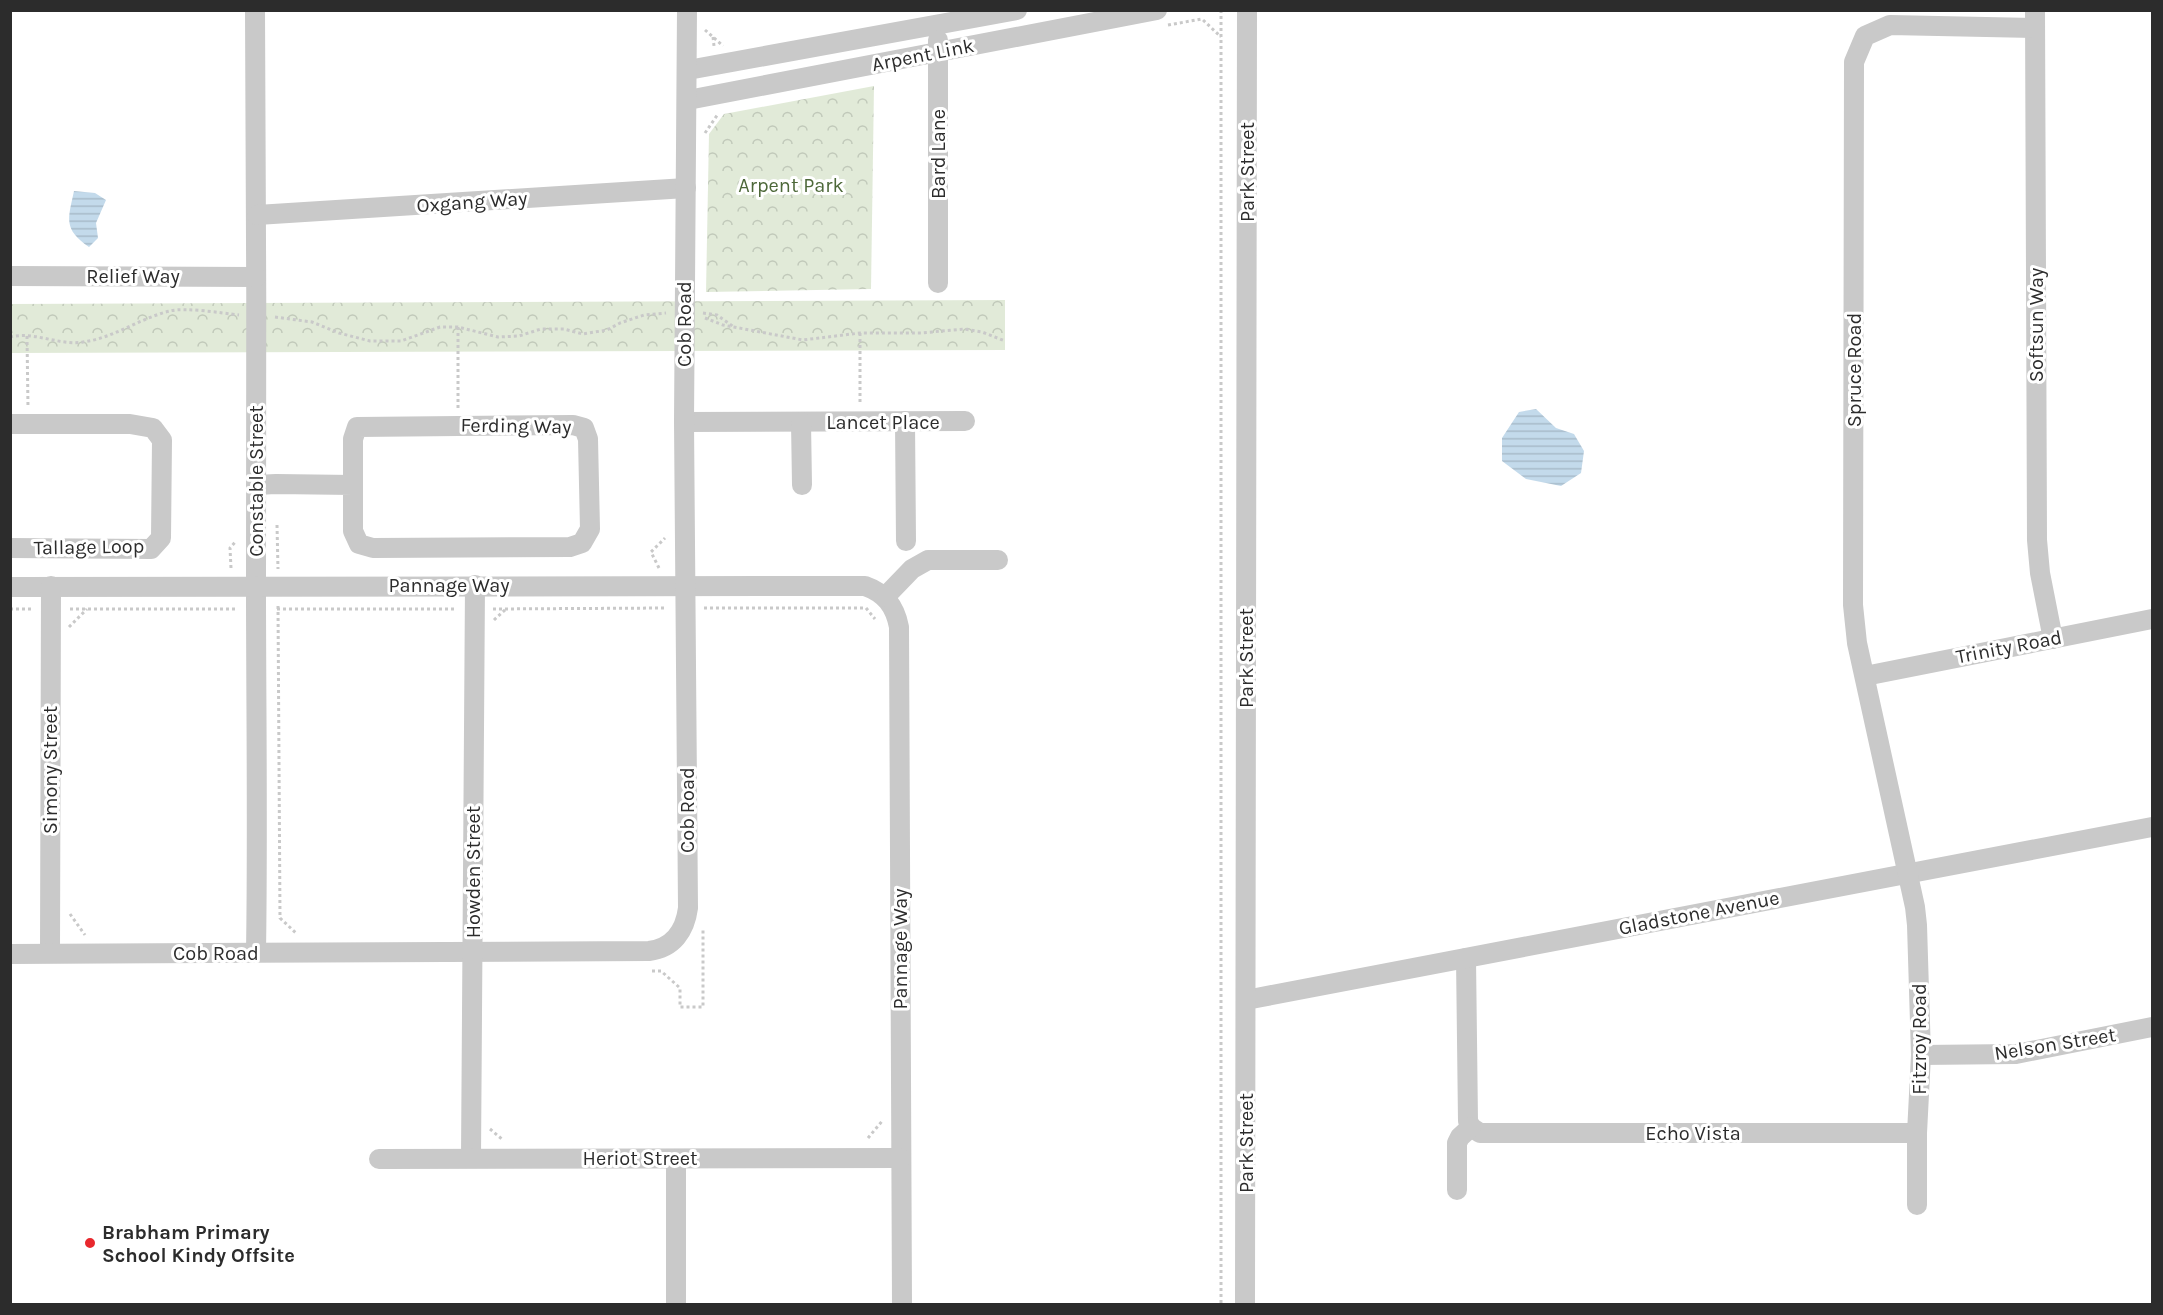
<svg xmlns="http://www.w3.org/2000/svg" width="2163" height="1315" font-family="Karla,sans-serif">
<style>
.park{fill:url(#park-crowns)}
.water{fill:url(#water-rules)}
.lines{fill:none;stroke-linecap:round;stroke-linejoin:round}
.path{stroke:#c9c9c9;stroke-width:3;stroke-dasharray:3 3;stroke-linecap:butt}
.minor{stroke:#c9c9c9;stroke-width:20}
.poi-dot{fill:#e8282d;stroke:#fff;stroke-width:2}
.labels{text-anchor:middle;dominant-baseline:central;stroke-width:6;stroke-linejoin:round;paint-order:stroke}
.street-label{font-size:20px;fill:#2c2c2c;stroke:#fff}
.park-label{font-size:20px;fill:#4d6839;stroke:#fff}
.poi-label{font-size:20px;font-weight:bold;fill:#2c2c2c;stroke:#fff;text-anchor:start}
</style>
<defs>
<pattern id="park-crowns" width="20" height="18" patternUnits="userSpaceOnUse" patternTransform="scale(1.5)"><rect width="20" height="18" fill="#e1ead8"/><path d="M2 6a3 3 0 1 1 6 0M12 15a3 3 0 1 1 6 0" fill="none" stroke="#c1c9ba"/></pattern>
<pattern id="water-rules" width="6" height="5" patternUnits="userSpaceOnUse" patternTransform="scale(1.5)"><rect width="6" height="5" fill="#c3daeb"/><path d="M0 2.5h6" fill="none" stroke="#a8bbca"/></pattern>
</defs>
<rect width="100%" height="100%" fill="#fff"/>
<g class="park">
<polygon points="874,86 871,289 706,292 709,134 724,114"/>
<polygon points="1005,300 1005,350 11,353 10,304"/>
</g>
<g class="water">
<path d="M74,191l21,2 11,7 -10,23 2,15 -9,9c-26,-18 -21,-28 -15,-56z"/>
<polygon points="1536,409 1556,428 1574,434 1584,451 1581,473 1561,486 1526,479 1502,461 1502,438 1519,412"/>
</g>
<g class="lines">
<g class="path">
<polyline points="1221,10 1221,1304"/>
<polyline points="1168,25 1202,19 1221,37"/>
<polyline points="705,30 723,46"/>
<polyline points="713,37 714,46"/>
<polyline points="705,133 718,114"/>
<polyline points="703,313 717,315 734,327"/>
<polyline points="275,317 312,322 339,333 370,341 401,341 440,327 458,327 498,337 519,336 541,329 564,329 583,334 607,330 620,323 644,315 666,313"/>
<polyline points="705,318 723,325 803,340 860,333 921,333 964,329 982,332 1005,341"/>
<polyline points="458,327 458,409"/>
<polyline points="860,333 860,403"/>
<polyline points="27,336 28,407"/>
<path d="M10,337c25,-6 49,9 73,5 31,-4 57,-24 87,-31 15,-4 51,2 69,4"/>
<polyline points="277,525 278,569"/>
<polyline points="231,568 230,548 236,541"/>
<polyline points="659,568 651,552 665,538"/>
<polyline points="278,606 280,918 297,934"/>
<polyline points="704,608 866,608 875,619"/>
<polyline points="10,609 33,609"/>
<polyline points="70,609 237,609"/>
<polyline points="277,609 456,609"/>
<polyline points="493,609 666,608"/>
<polyline points="494,620 506,609"/>
<polyline points="69,627 87,609"/>
<polyline points="70,914 85,935"/>
<polyline points="652,971 661,971 680,988 680,1007 703,1007 703,929"/>
<polyline points="490,1129 503,1140"/>
<polyline points="868,1138 883,1120"/>
</g>
<g class="minor">
<path d="M255,10c2,191 1,382 1,573 0,123 2,246 0,369"/>
<polyline points="2035,10 2037,540 2040,573 2053,639"/>
<polyline points="688,70 1017,10"/>
<polyline points="688,100 1157,10"/>
<polyline points="257,215 686,188"/>
<polyline points="10,276 256,277"/>
<polyline points="938,283 938,40"/>
<polyline points="905,421 906,541"/>
<polyline points="684,422 965,421"/>
<polyline points="801,422 802,485"/>
<polyline points="10,424 130,424 153,428 162,440 161,538 151,549 10,548"/>
<polyline points="256,485 276,484 353,485 353,531 359,544 373,548 570,547 582,543 590,529 588,439 584,428 573,425 357,427 353,439 353,485"/>
<path d="M10,587l855,-1c20,7 30,20 34,41l3,677"/>
<polyline points="885,597 912,569 928,560 998,560"/>
<polyline points="1865,676 2152,619"/>
<polyline points="50,953 51,586"/>
<path d="M10,954l639,-3c24,-3 36,-20 39,-43l-4,-486 3,-412"/>
<polyline points="1466,958 1468,1121 1471,1127 1480,1133 1917,1133"/>
<polyline points="1246,1000 2152,827"/>
<polyline points="1921,1055 2016,1054 2152,1027"/>
<polyline points="471,1158 475,585"/>
<polyline points="379,1159 901,1158"/>
<polyline points="676,1159 676,1304"/>
<polyline points="1457,1190 1457,1143 1460,1137 1471,1127"/>
<polyline points="1917,1205 1917,1133 1921,1055 1917,925 1915,907 1857,643 1853,605 1854,62 1865,36 1890,25 2035,28"/>
<polyline points="1245,1304 1247,10"/>
</g>
</g>
<circle class="poi-dot" cx="90" cy="1243" r="6"/>
<g class="labels">
<g class="street-label">
<text transform="translate(923 55) rotate(-11)">Arpent Link</text>
<text transform="translate(938 154) rotate(-90)">Bard Lane</text>
<text transform="translate(1247 172) rotate(-90)">Park Street</text>
<text transform="translate(472 202) rotate(-4)">Oxgang Way</text>
<text x="133" y="276">Relief Way</text>
<text transform="translate(684 324) rotate(-90)">Cob Road</text>
<text transform="translate(2036 325) rotate(-90)">Softsun Way</text>
<text transform="translate(1854 370) rotate(-90)">Spruce Road</text>
<text x="883" y="422">Lancet Place</text>
<text transform="translate(516 426) rotate(1)">Ferding Way</text>
<text transform="translate(256 481) rotate(-90)">Constable Street</text>
<text transform="translate(89 547) rotate(-1)">Tallage Loop</text>
<text x="449" y="585">Pannage Way</text>
<text transform="translate(2009 647) rotate(-11)">Trinity Road</text>
<text transform="translate(1246 658) rotate(-90)">Park Street</text>
<text transform="translate(50 770) rotate(-90)">Simony Street</text>
<text transform="translate(687 810) rotate(-90)">Cob Road</text>
<text transform="translate(473 872) rotate(-90)">Howden Street</text>
<text transform="translate(1699 913) rotate(-11)">Gladstone Avenue</text>
<text transform="translate(900 949) rotate(-90)">Pannage Way</text>
<text x="216" y="953">Cob Road</text>
<text transform="translate(1919 1039) rotate(-90)">Fitzroy Road</text>
<text transform="translate(2055 1044) rotate(-9)">Nelson Street</text>
<text x="1693" y="1133">Echo Vista</text>
<text transform="translate(1246 1143) rotate(-90)">Park Street</text>
<text x="640" y="1158">Heriot Street</text>
</g>
<g class="park-label">
<text x="791" y="185">Arpent Park</text>
</g>
<g class="poi-label">
<text x="102" y="1232">Brabham Primary<tspan x="102" dy="23">School Kindy Offsite</tspan></text>
</g>
</g>
<rect width="2163" height="1315" fill="none" stroke="#2c2c2c" stroke-width="24"/>
</svg>
